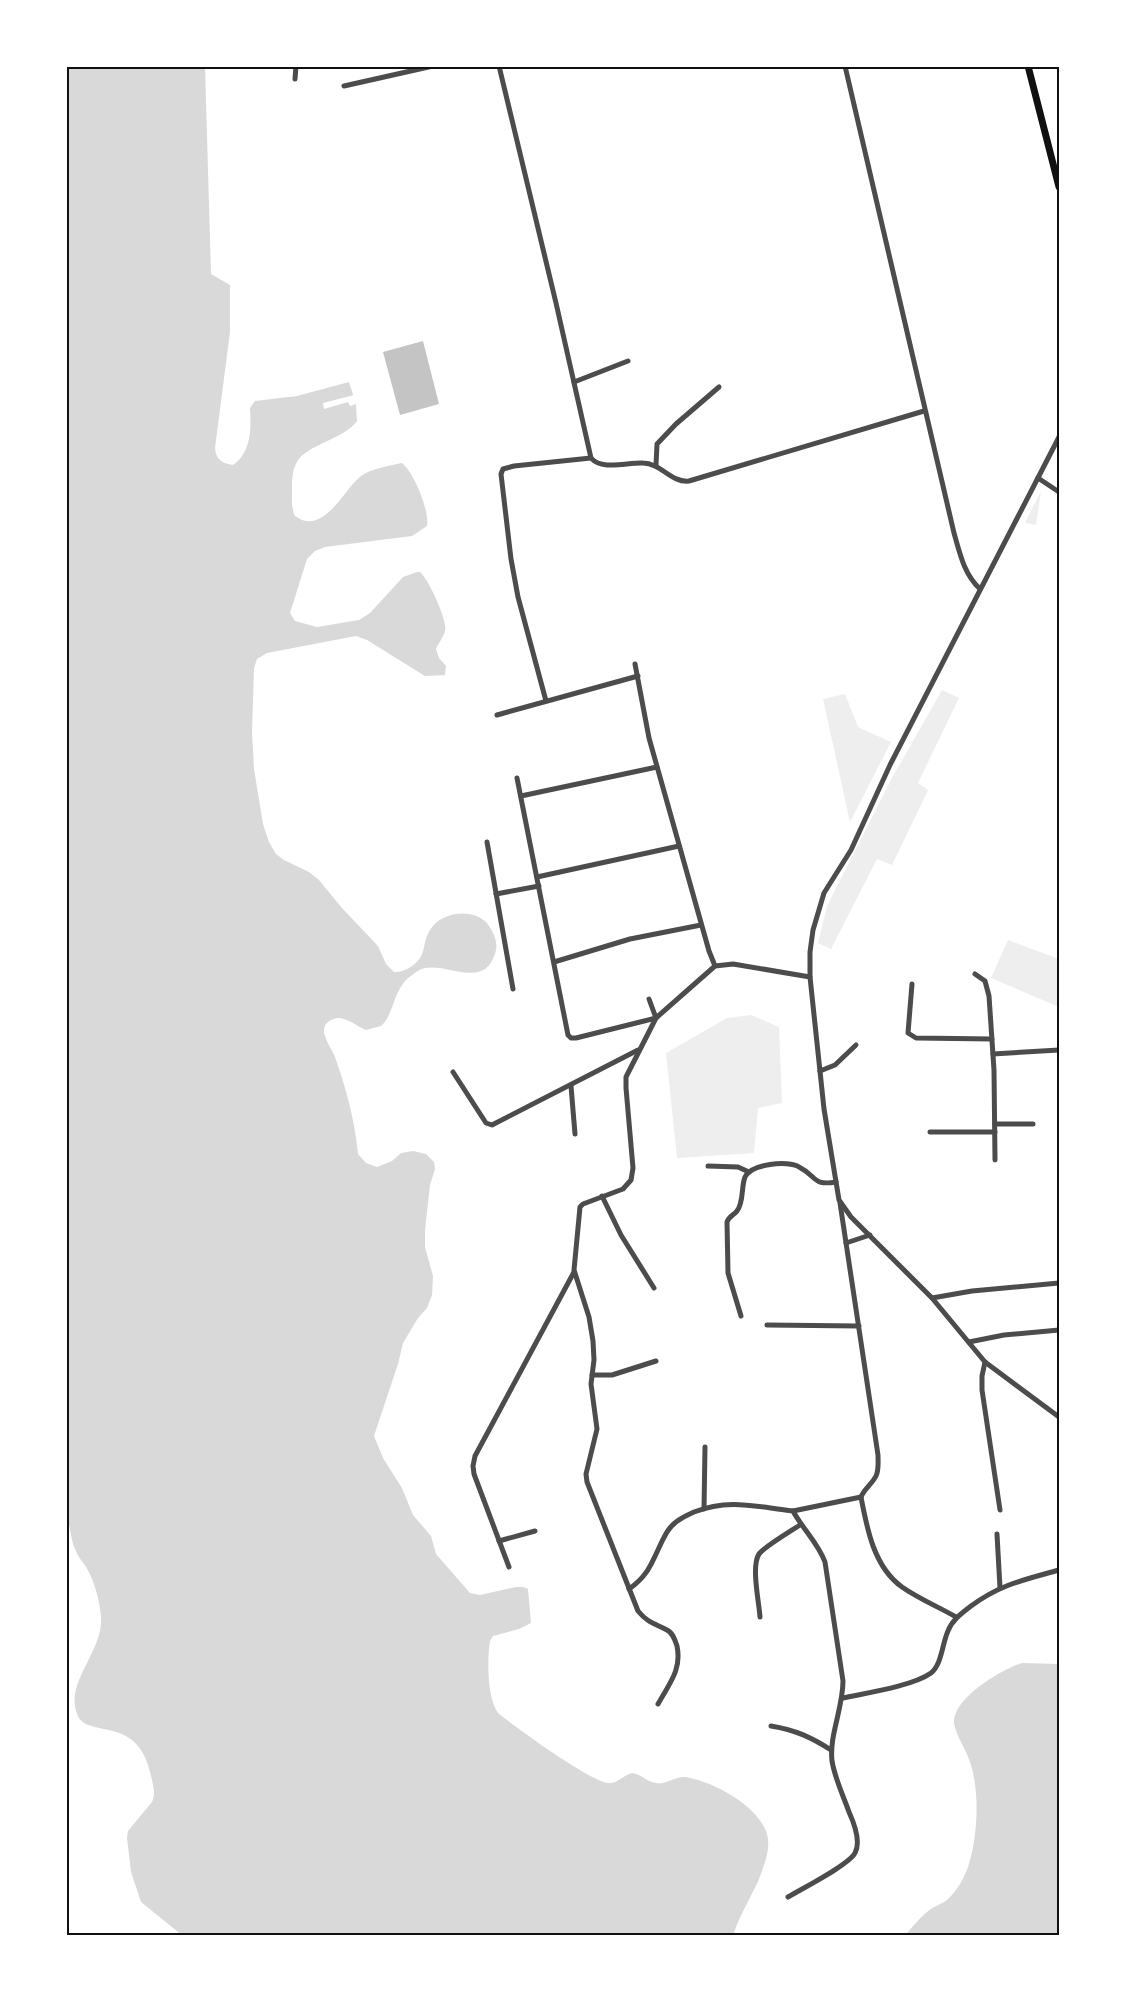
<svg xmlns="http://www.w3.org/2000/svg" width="1125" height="2002" font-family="Lato,sans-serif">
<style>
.green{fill:#eee}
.water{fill:#d9d9d9}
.pier{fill:#fff}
.building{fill:#c4c4c4}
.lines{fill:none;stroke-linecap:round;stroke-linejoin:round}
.minor{stroke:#4c4c4c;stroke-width:5}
.secondary{stroke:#111;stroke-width:7}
.neatline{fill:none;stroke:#111;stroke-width:2}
</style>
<rect width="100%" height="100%" fill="#fff"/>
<g class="green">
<polygon points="1041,491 1036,525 1025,523"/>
<polygon points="942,690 959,698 918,783 928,790 892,865 877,859 831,949 818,943 827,906 892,778"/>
<polygon points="845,694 858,727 891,742 850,822 823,699"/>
<polygon points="1008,940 1059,959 1059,1007 991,978"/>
<polygon points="751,1015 779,1027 782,1103 758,1108 754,1153 677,1158 666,1053 727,1018"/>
</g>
<g class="water">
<path d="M66,66h139l6,208 19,11v47l-15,116c1,12 7,15 18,17 19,-13 18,-38 17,-57l5,-7 42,-5 52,-14 7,22 1,17c-14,19 -50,23 -60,41 -5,8 -5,19 -5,27 0,9 -1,19 3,27 28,21 49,-27 66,-40 11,-8 28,-10 41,-13 12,9 28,49 25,63l-15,10 -87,11 -10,4 -8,8 -17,54 5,8 22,6 42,-7 11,-7 33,-36 14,-5h3c9,8 28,49 25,59 -1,5 -7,13 -9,18l3,9 7,8 -1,9 -20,1 -58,-36 -11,-4 -89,17 -10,6 -3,9 -2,64 2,37 9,55 6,18 7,12 8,6 25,12 10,8 23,28 36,38 8,18 8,8c7,0 12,-2 18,-6 16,-11 9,-22 18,-36 11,-18 41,-22 56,-8 6,7 12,19 10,28 -10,41 -46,13 -71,18 -5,1 -9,4 -13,7 -20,14 -17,39 -31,51l-15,4c-12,-4 -24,-19 -38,-8 -4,3 -5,9 -3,14 2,7 7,14 10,21 11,31 20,64 23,97l8,9 11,4 15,-6 9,-8 12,-2 13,3 8,8 1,7 -5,16 -5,45v17l8,29 -1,19 -5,13 -9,10 -15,25 -5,21 -24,72 9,22 19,30 11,27 18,21 5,18 34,39 10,2 36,-8h7l5,2 3,34 -12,6 -26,7 -3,5c-3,18 -3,57 8,72 17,14 91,68 110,70 10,1 15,-8 24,-10 9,1 15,9 24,10 11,2 19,-7 29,-6 28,4 79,31 83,62 1,8 -1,18 -4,26 -7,25 -24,46 -31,71h-550l-42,-34 -10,-30 -4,-34 1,-7 24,-29c4,-8 1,-18 -1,-26 -12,-62 -62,-37 -73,-60 -15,-33 25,-63 23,-98 -1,-16 -6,-36 -15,-51 -3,-5 -8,-10 -10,-16 -6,-12 -5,-24 -10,-37z"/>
<path d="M1022,1663l37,1v272h-154c8,-10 16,-20 26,-27 6,-4 13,-6 17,-10 9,-8 16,-21 20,-32 10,-30 12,-76 2,-105 -4,-13 -14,-26 -16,-39 -2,-24 48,-54 68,-60z"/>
</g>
<polygon class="pier" points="354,395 356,404 350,406 348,402 324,409 323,403"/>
<polygon class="building" points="423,341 439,404 400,415 383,352"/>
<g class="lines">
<g class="minor">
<path d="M499,66l57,237 35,155c11,13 37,4 52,5 18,0 28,20 46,18l235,-70"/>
<path d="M845,66l109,467c6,21 10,41 26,56"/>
<polyline points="295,79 296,66"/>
<polyline points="344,86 433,66"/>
<polyline points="574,382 628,361"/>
<polyline points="1059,437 890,765 851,850 824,893 813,930 810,952 810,977 824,1109 839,1200 851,1217 932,1298 985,1362 1059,1417"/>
<polyline points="656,465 657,444 676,424 719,387"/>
<polyline points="1038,478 1059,492"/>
<polyline points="635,664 649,738 709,951 715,966"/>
<polyline points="546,701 518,597 511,559 501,474 503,469 514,466 591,458"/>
<polyline points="497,715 638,676"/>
<polyline points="517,778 568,1035 571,1038 576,1038 656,1018 649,999"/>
<polyline points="521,796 657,767"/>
<polyline points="487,842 513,989"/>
<polyline points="537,877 679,846"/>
<polyline points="496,894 539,886"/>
<polyline points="554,962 630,939 701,925"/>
<polyline points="975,974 985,981 989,996 994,1070 995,1160"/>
<polyline points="912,984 908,1033 916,1038 992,1039"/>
<polyline points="993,1054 1059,1050"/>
<polyline points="820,1071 835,1065 856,1045"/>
<polyline points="453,1072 486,1123 492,1125 638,1050"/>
<polyline points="571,1086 575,1134"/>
<polyline points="995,1124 1033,1124"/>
<polyline points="930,1132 995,1132"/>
<polyline points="708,1166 738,1167 749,1172"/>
<polyline points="602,1196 621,1235 654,1288"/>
<path d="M840,1203l38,252c0,7 1,15 -2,21 -4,8 -12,13 -15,21 6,32 13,70 41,90 17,12 37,20 54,30"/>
<polyline points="846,1243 870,1235"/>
<polyline points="932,1298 972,1291 1059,1283"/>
<path d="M741,1316l-13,-43 -1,-51c2,-6 7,-7 10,-11 7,-9 4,-24 8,-34 6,-13 43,-17 54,-10 18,9 13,19 37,15"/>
<polyline points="767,1325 859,1326"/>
<polyline points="969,1342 1004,1335 1059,1330"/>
<polyline points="985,1362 982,1376 982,1390 1000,1510"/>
<polyline points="592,1375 612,1375 656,1361"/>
<polyline points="704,1509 705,1447"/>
<polyline points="793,1511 861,1497"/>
<polyline points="997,1534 1000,1588"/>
<polyline points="499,1541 535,1531"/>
<polyline points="509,1567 474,1474 473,1466 475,1456 574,1272"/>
<path d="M629,1589c24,-17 24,-33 38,-57 6,-10 16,-15 27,-20 36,-14 62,-5 99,-1 9,17 25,32 32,51l18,119c0,27 -14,55 -11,80 3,18 11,34 17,51 5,11 12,30 6,41 -6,12 -54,36 -67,44"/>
<path d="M760,1617c-1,-15 -9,-51 -1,-63 5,-7 32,-23 41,-29"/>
<path d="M843,1698c23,-5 70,-12 88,-25 11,-9 11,-29 17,-42 4,-11 14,-18 23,-25 30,-22 53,-26 88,-36"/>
<path d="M658,1704c11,-20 24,-34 19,-58 -2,-6 -4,-13 -10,-16 -13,-7 -19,-7 -29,-19l-51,-129 -1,-8 11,-45 -6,-45 3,-24 -1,-19 -4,-24 -15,-47 6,-63 3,-3 40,-15 8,-9 2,-12 -7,-80v-11l30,-59 59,-52 18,-2 77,13"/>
<path d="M771,1726c24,4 40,11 60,24"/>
</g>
<polyline class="secondary" points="1028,66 1059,187"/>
</g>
<rect width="1125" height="2002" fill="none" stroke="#ffffff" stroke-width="135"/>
<rect x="68" y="68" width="990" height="1866" class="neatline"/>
</svg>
